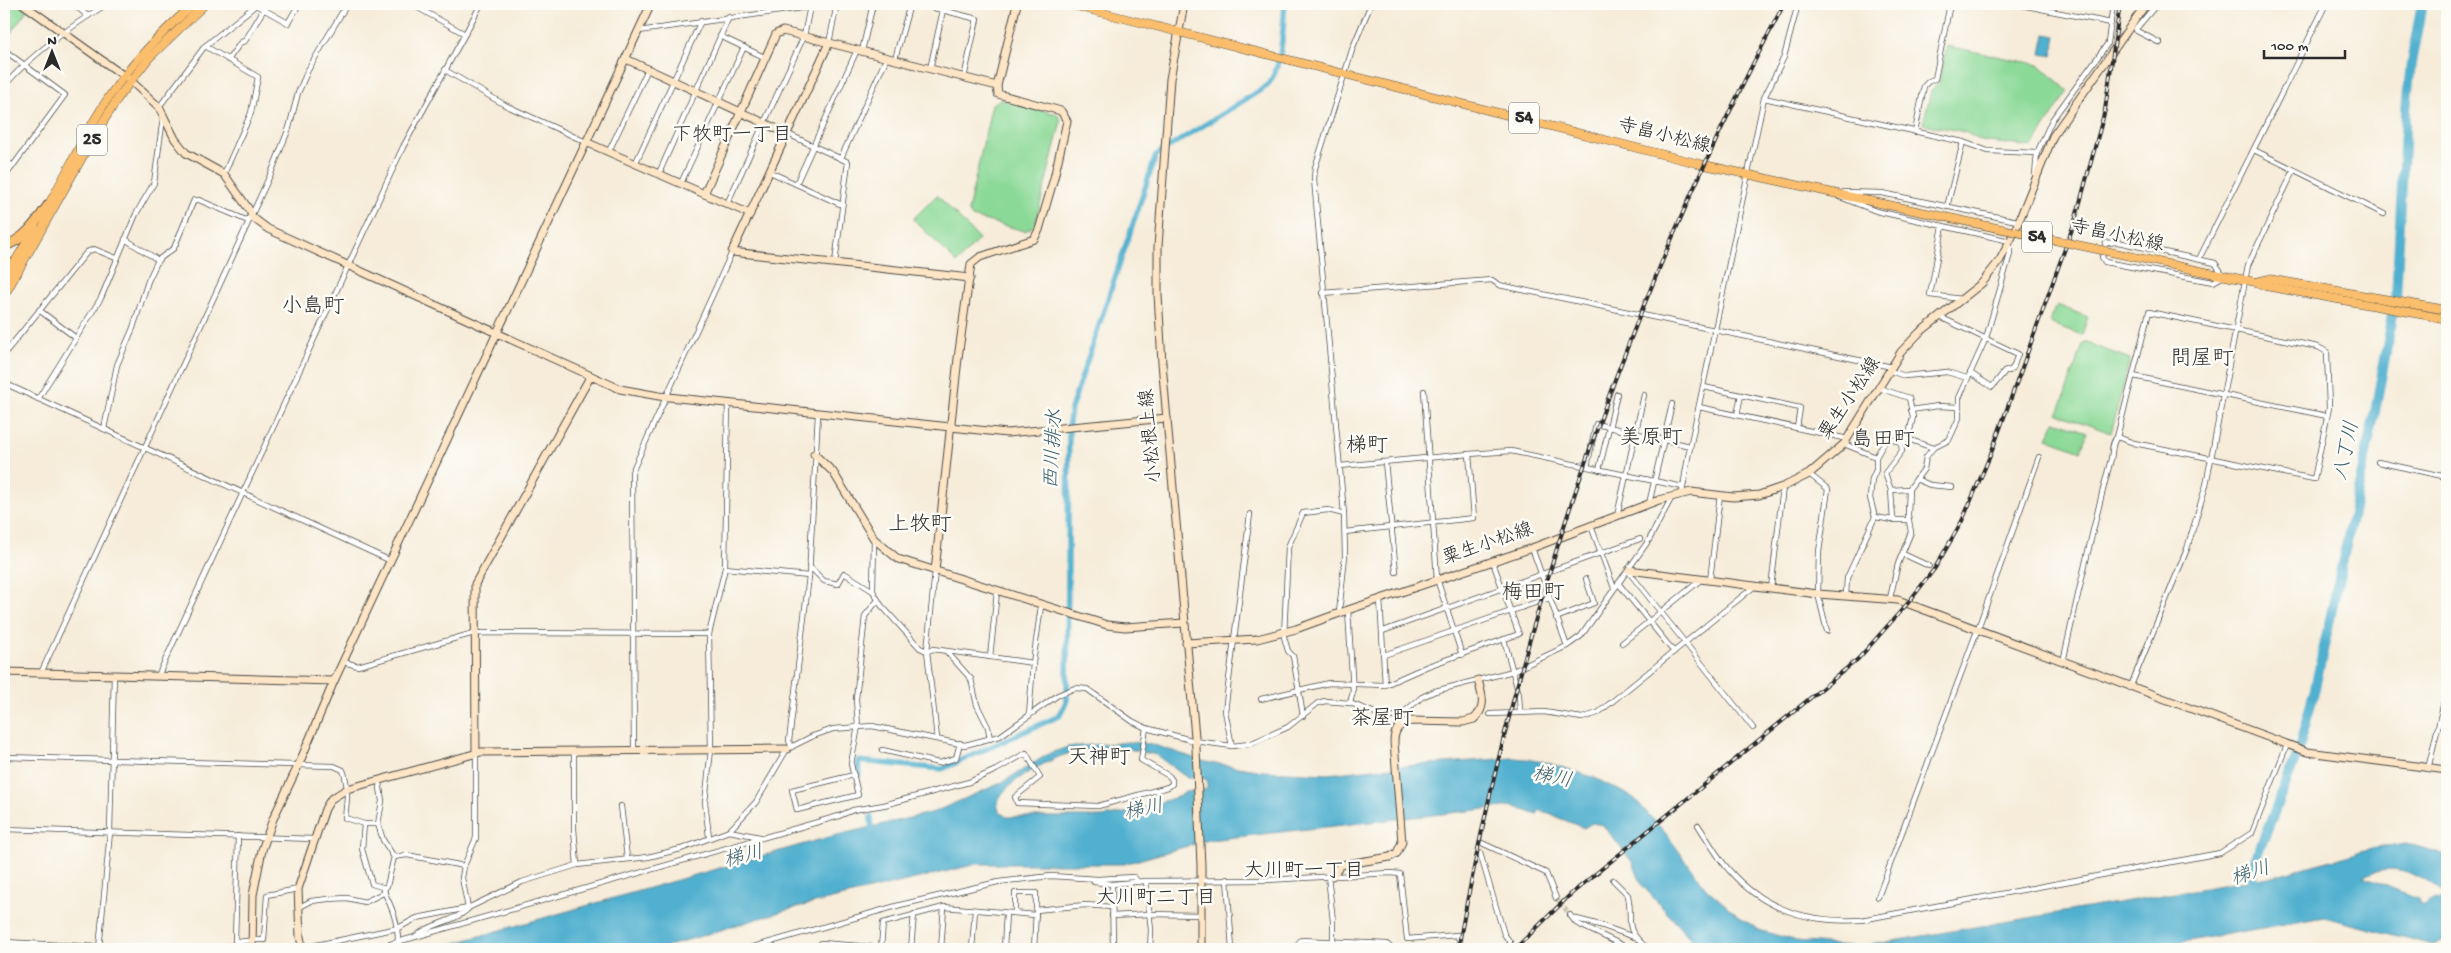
<svg xmlns="http://www.w3.org/2000/svg" width="2451" height="953" font-family="'Gochi Hand','Klee One',sans-serif">
<style>
.green{fill:#8bd997;stroke:#5b8261}
.water{fill:#51b0cf;stroke:#3e6e7d;fill-rule:evenodd}
.lines{fill:none;stroke-linecap:round;stroke-linejoin:round}
.canal{stroke:#51b0cf;stroke-width:5.5}
.river{stroke:#51b0cf;stroke-width:10}
.street-tunnel{stroke:#cdc5b6;stroke-width:4.5;stroke-dasharray:4.5 2;stroke-linecap:butt}
.street-casing{stroke:#494845;stroke-width:6}
.secondary-casing{stroke:#494845;stroke-width:9}
.primary-casing{stroke:#494845;stroke-width:9}
.highway-casing{stroke:#494845;stroke-width:11}
.street{stroke:#fff;stroke-width:4.5}
.secondary{stroke:#fde5c5;stroke-width:7}
.primary{stroke:#fabe6d;stroke-width:8}
.highway{stroke:#fabe6d;stroke-width:9}
.rail-casing{stroke:#2b2b2b;stroke-width:4}
.rail{stroke:#fdfcf7;stroke-width:2;stroke-dasharray:5.5;stroke-linecap:butt}
.primary-bridge-casing{stroke:#494845;stroke-width:9;stroke-linecap:butt}
.primary-bridge{stroke:#fabe6d;stroke-width:8}
.labels{text-anchor:middle;dominant-baseline:central;stroke-width:5;stroke-linejoin:round;paint-order:stroke}
.shield{fill:#fdfcf7;stroke:#6a6a68;stroke-width:1}
.shield-label{font-size:18px;font-weight:bold;fill:#2b2b2b}
.street-label{font-size:19px;fill:#2b2b2b;stroke:#fdfcf7}
.neighbourhood-label{font-size:20px;fill:#2b2b2b;stroke:#fdfcf7}
.water-label{font-size:20px;font-style:italic;fill:#3a606d;stroke:#fdfcf7}
.quarter-label{font-size:21px;fill:#2b2b2b;stroke:#fdfcf7}
</style>
<rect width="100%" height="100%" fill="#fdfcf7"/>
<filter id="ink" filterUnits="userSpaceOnUse"><feTurbulence type="fractalNoise" baseFrequency=".02" numOctaves="2"/><feDisplacementMap in="SourceGraphic" scale="10" xChannelSelector="R" yChannelSelector="G"/><feConvolveMatrix kernelMatrix="1 2 1 2 8 2 1 2 1" color-interpolation-filters="sRGB"/></filter>
<filter id="wash" filterUnits="userSpaceOnUse"><feTurbulence type="fractalNoise" baseFrequency=".0096" numOctaves="4" result="noise"/><feDisplacementMap in="SourceGraphic" scale="20" xChannelSelector="R" yChannelSelector="G"/><feGaussianBlur stdDeviation="1.12" result="paint"/><feColorMatrix in="noise" values="0 0 0 0 0 0 0 0 0 0 0 0 0 0 0 0 0 1.4 0 .05"/><feComposite in="paint" operator="in"/></filter>
<g filter="url(#wash)">
<rect width="100%" height="100%" fill="#f6ecd9"/>
<g class="green">
<polygon points="4,4 19,4 27,10 5,41"/>
<polygon points="1947,46 2040,65 2068,91 2032,147 1981,141 1965,132 1923,124 1931,91 1939,83"/>
<polygon points="1001,99 1057,114 1061,121 1035,225 1025,231 972,217 968,211 992,104"/>
<polygon points="937,195 979,239 957,263 913,219"/>
<polygon points="2057,305 2088,317 2082,335 2052,324 2050,321"/>
<polygon points="2084,342 2130,359 2111,433 2058,414"/>
<polygon points="2055,421 2087,432 2081,451 2047,438"/>
</g>
<g class="water">
<polygon points="2045,34 2056,36 2052,56 2041,54"/>
<path d="M1129,742l22,2 55,18 57,9 65,3 75,-8 110,-8 25,2 55,17 41,21 33,37 39,53 31,27 22,15 37,11 62,6 411,-70 114,-31 29,-1 35,10v41c-24,-19 -53,-38 -83,-19l55,22 -1,4 4,3 6,-5 19,-3v31l-3,11 -11,5 -109,-28 -181,32h-443l-58,-64 -9,-22 -30,-38 -11,-2 -8,5 -45,-18 -2,5 -24,-9 -304,34 -85,24h-147l-187,45 -132,40h-224l395,-112 105,-25 69,-30 47,-29 18,-6zM1129,749l27,6 30,22 21,2v10l-22,3 -5,4 -50,16 -28,5h-95c-35,-19 39,-56 57,-62 20,-7 44,-5 65,-6z"/>
</g>
<g class="lines">
<g class="canal">
<path d="M859,775l-1,-14 84,8 117,-53 8,-16 2,-278 2,-13 85,-254 111,-69c17,-22 15,-55 18,-82"/>
<polyline points="871,817 872,833"/>
</g>
<polyline class="river" points="2251,892 2253,865 2298,753 2315,688 2374,417 2396,298 2406,110 2411,63 2422,4"/>
</g>
</g>
<g filter="url(#ink)">
<g class="lines">
<g class="street-tunnel">
<polyline points="1556,898 1570,915"/>
<polyline points="1510,942 1515,949"/>
</g>
<g class="street-casing">
<g id="street">
<polyline points="73,4 88,16"/>
<polyline points="411,4 465,34 481,4"/>
<polyline points="919,4 977,19 964,78"/>
<polyline points="2016,4 2111,23"/>
<polyline points="2157,4 2135,30 2160,43"/>
<polyline points="639,31 830,4"/>
<polyline points="720,36 766,58"/>
<polyline points="829,43 837,4"/>
<polyline points="205,46 258,77 251,113 224,174"/>
<polyline points="4,50 65,95 4,178"/>
<polyline points="862,51 873,4"/>
<polyline points="895,59 910,4"/>
<polyline points="228,60 241,42 245,41 264,9"/>
<polyline points="930,69 943,10 941,4"/>
<polyline points="445,70 505,105 586,142"/>
<path d="M4,87c21,-28 73,-65 103,-83"/>
<polyline points="1764,98 1963,142 1988,151 2037,153"/>
<polyline points="159,107 205,46 256,5 288,23 299,4"/>
<polyline points="1915,132 1924,86 1929,81 1935,79 1950,4"/>
<polyline points="788,134 848,162 835,263"/>
<polyline points="2254,150 2384,214"/>
<polyline points="609,151 648,69"/>
<polyline points="841,158 887,57"/>
<polyline points="4,159 13,166"/>
<polyline points="636,162 701,21"/>
<polyline points="770,172 842,205"/>
<polyline points="659,173 729,17"/>
<polyline points="2035,175 2037,153 2052,120 2108,43 2113,4"/>
<polyline points="681,183 744,47"/>
<polyline points="796,184 857,50"/>
<polyline points="1840,194 1844,192 1882,193 2017,221"/>
<polyline points="1840,197 1876,211 2010,241 2010,254 1986,338 1959,398 1959,418 1949,440 1933,448 1926,457 1924,469 1909,489 1908,515 1911,532 1898,564 1890,598"/>
<polyline points="727,204 804,36 810,6"/>
<polyline points="1947,207 1963,142"/>
<polyline points="1943,226 1930,295 1962,299"/>
<polyline points="125,239 158,260"/>
<polygon points="2118,242 2215,263 2224,276 2213,282 2105,262 2102,257 2106,243"/>
<polyline points="2199,259 2326,4"/>
<polyline points="1323,293 1492,280 1499,285 1892,367"/>
<polyline points="39,310 76,338"/>
<polygon points="2149,312 2318,347 2327,352 2329,408 2314,479 2134,443 2117,437"/>
<polyline points="1940,317 2018,354 2013,368 2009,371 2006,370 1992,387 1970,373"/>
<polyline points="4,354 87,252 94,249 116,258"/>
<polyline points="1890,371 1905,376 1947,372 1967,378"/>
<polyline points="2133,376 2327,416"/>
<polyline points="4,383 391,561"/>
<polyline points="1704,387 1800,408 1797,428"/>
<polyline points="1879,388 1909,398 1913,417 1908,439"/>
<polyline points="1424,391 1437,579 1462,655"/>
<polyline points="38,399 101,298 136,214 154,183 163,118"/>
<polyline points="1699,407 1848,439"/>
<polyline points="1911,410 1938,406 1959,407"/>
<polyline points="1737,415 1741,395"/>
<polyline points="104,429 117,365 133,328 148,281 158,260 174,248 194,200 199,200 246,220 250,217"/>
<polyline points="1844,444 1876,457"/>
<polyline points="1469,454 1511,451 1683,487"/>
<polyline points="1385,462 1396,572"/>
<polyline points="2378,462 2447,477"/>
<polyline points="1340,466 1469,454 1474,518 1345,532"/>
<polyline points="1587,467 1596,424 1690,446"/>
<polyline points="1599,470 1617,394"/>
<polyline points="1809,474 1828,489 1819,552 1818,594 1827,631"/>
<polyline points="1916,479 1930,485 1952,487"/>
<polyline points="1891,490 1909,489"/>
<polyline points="1682,493 1688,457 1764,98 1784,57 1798,4"/>
<polyline points="1649,504 1672,404"/>
<polyline points="1617,516 1644,395"/>
<polyline points="1875,517 1893,520 1909,520"/>
<polyline points="1893,520 1891,490 1885,473 1902,451 1901,442"/>
<polyline points="1591,526 1614,588"/>
<polyline points="1532,548 1567,646"/>
<polyline points="1903,554 1929,566"/>
<polyline points="809,566 824,581 838,584 844,573 873,591 881,605 920,648 927,651 933,649 1033,663 1041,606"/>
<polyline points="725,568 809,576"/>
<polyline points="935,571 927,651 937,738"/>
<polyline points="1628,571 1753,728"/>
<polyline points="1710,580 1720,495"/>
<polyline points="1618,583 1674,652"/>
<polyline points="1771,588 1783,487"/>
<polyline points="873,591 874,539"/>
<polyline points="1846,595 1847,578 1875,517 1870,498 1872,479 1876,470 1876,457 1887,438 1901,442 1908,439 1933,448"/>
<polyline points="1380,599 1385,685 1428,666 1519,634 1492,560"/>
<polyline points="1348,610 1353,692 1350,703"/>
<polyline points="1339,613 1345,556 1344,514 1314,179 1315,168 1353,47 1371,4"/>
<polyline points="1556,618 1594,603 1586,579"/>
<polyline points="1383,631 1640,539"/>
<polyline points="1504,639 1519,695 1520,712"/>
<polyline points="1622,643 1702,579"/>
<polyline points="947,652 971,679 977,705 988,727 990,739"/>
<polyline points="1384,655 1549,598"/>
<polyline points="990,657 997,592"/>
<polyline points="344,662 358,666 474,633 709,634"/>
<path d="M2063,662c15,-68 30,-136 48,-203 2,-9 0,-15 6,-22"/>
<polyline points="41,673 272,171 289,128 298,93 308,70 347,4"/>
<polyline points="158,676 403,147 465,34"/>
<polyline points="2130,688 2187,549 2206,485 2248,265 2294,170"/>
<polyline points="1261,699 1329,683 1385,685"/>
<polyline points="1490,714 1544,712 1582,718 1598,713 1755,586"/>
<polyline points="1029,716 1033,663"/>
<polyline points="1303,716 1293,656 1288,651 1284,637 1288,547 1303,513 1328,510 1344,514"/>
<polyline points="1232,746 1225,711 1250,514"/>
<polyline points="792,747 789,741 809,576 818,414"/>
<polyline points="634,750 632,472 732,252"/>
<polyline points="882,750 939,763 956,758 960,743"/>
<polyline points="574,751 574,829 577,865"/>
<path d="M4,757l330,9 9,4c6,16 4,31 2,48l19,6h14"/>
<polyline points="2428,769 2447,689"/>
<polyline points="854,775 792,790 797,810 858,795 851,764 858,726 856,699 865,616 878,600"/>
<polyline points="379,781 382,801 378,824 383,840 394,857"/>
<polyline points="621,806 627,858"/>
<polyline points="364,824 362,849 372,884 385,888"/>
<path d="M1698,825c10,15 19,32 31,45 34,40 81,53 132,50l359,-67 32,-20 35,-88"/>
<polyline points="4,829 314,839"/>
<polyline points="729,831 760,837"/>
<polyline points="238,836 235,941 247,941"/>
<polyline points="709,837 705,802 711,750 709,634 725,568 728,403"/>
<polyline points="1482,843 1546,873 1556,898"/>
<polyline points="1480,853 1504,934 1510,942"/>
<path d="M394,857l-7,29 -4,4c9,17 15,32 15,52"/>
<polyline points="394,857 407,855 464,866"/>
<polyline points="1328,876 1333,921 1333,941"/>
<polyline points="1227,879 1232,949"/>
<path d="M1613,880l15,15c6,29 -7,31 20,54"/>
<polyline points="1146,881 1151,930 1150,949"/>
<polyline points="1094,882 1112,884"/>
<polyline points="1878,897 1981,620 2039,457"/>
<polyline points="298,908 311,901 328,899 347,898 365,902 385,892"/>
<polyline points="468,908 462,878 464,866 476,838 476,753"/>
<polyline points="1015,913 1015,893 1036,893 1036,910"/>
<polyline points="1570,915 1576,923 1622,945 1625,949"/>
<polyline points="1112,916 1150,914 1201,915"/>
<polyline points="1573,918 1600,925 1634,937"/>
<path d="M416,936c15,-13 37,-13 52,-27"/>
<polyline points="256,940 264,940 267,895 298,889"/>
<polyline points="4,942 100,947"/>
<polyline points="302,948 398,928 417,918 468,908 522,882 577,865 648,857 681,849 729,831 756,802 787,749 813,736 833,729 872,726 965,745 1000,736 1058,695 1075,688 1087,689 1132,721 1146,728 1195,741 1232,746 1250,744 1288,727 1318,703 1325,701 1350,703 1383,716 1392,717 1403,713 1422,697 1435,691 1513,671 1567,646 1581,636 1649,540 1672,497"/>
<polyline points="881,948 883,923 944,907 1036,915"/>
<polyline points="99,949 110,832 114,674"/>
<polyline points="373,949 839,816 853,810 884,805 969,782 996,770 1026,753 1040,777 1015,797 1017,803 1098,806 1168,787 1172,784 1172,780 1169,776 1141,760 1146,728"/>
<polyline points="746,949 900,905 998,882 1051,876 1098,879 1134,877 1138,882"/>
<polyline points="798,949 820,947"/>
<polyline points="820,949 821,943 899,949"/>
<polyline points="911,949 914,914"/>
<polyline points="941,949 944,907"/>
<polyline points="972,949 975,910"/>
<polyline points="1004,949 1006,913"/>
<polyline points="1034,949 1036,910 1085,905 1112,907"/>
<polyline points="1113,949 1112,884 1146,881 1267,880 1390,873 1400,874 1407,939 1457,935 1463,949"/>
<polyline points="1297,949 1297,945 1301,940 1387,944 1392,949"/>
</g>
</g>
<g class="secondary-casing">
<g id="secondary">
<polyline points="23,4 131,81 159,107 175,139 186,153 224,174 250,211 252,217 268,229 620,389 659,396 1007,433 1167,418"/>
<polyline points="1184,4 1170,79 1158,247 1158,294 1162,363 1196,748 1201,866 1201,949"/>
<polyline points="829,43 732,252 970,278"/>
<polyline points="626,59 788,134"/>
<polyline points="586,142 750,214"/>
<polyline points="704,194 776,34 783,31 997,86"/>
<polyline points="814,454 833,472 874,539 898,559 1107,625 1125,627 1184,623"/>
<polyline points="1629,570 1818,594 1898,600 2308,752 2447,770"/>
<polyline points="935,571 958,358 971,264 980,257 1034,239 1039,230 1054,178 1067,121 1061,111 998,94 997,86 1017,4"/>
<polyline points="1186,643 1257,639 1296,629 1348,610 1532,548 1659,500 1691,492 1733,497 1759,495 1785,486 1809,474 1844,444 1901,352 1919,333 1982,283 2000,260 2014,233 2053,136 2146,4"/>
<polyline points="4,672 334,681"/>
<polyline points="476,753 475,584 590,377"/>
<path d="M1332,876l9,-11 49,-8 7,-4 5,-11 -8,-100c0,-13 6,-18 17,-21l52,1 11,-3c13,-12 8,-24 4,-39"/>
<polyline points="252,949 253,895 262,850 273,819 299,764 334,681 651,4"/>
<polyline points="303,949 300,937 298,889 325,809 331,799 347,789 481,752 787,749"/>
</g>
</g>
<g class="primary-casing">
<g id="primary">
<polyline points="1068,4 1700,164 1865,200"/>
<path d="M46,209c26,-44 46,-93 79,-134 20,-26 44,-49 69,-71"/>
<polyline points="2210,273 2256,282 2265,286 2447,319"/>
<polyline points="4,280 35,228"/>
<polyline points="2256,282 2269,279 2447,310"/>
<polyline points="4,296 96,133 120,95 149,58 205,4"/>
</g>
</g>
<g class="highway-casing">
<g id="highway">
<path d="M4,246c21,-6 33,-25 45,-42"/>
<polyline points="4,260 12,265 16,274 4,277"/>
</g>
</g>
<use href="#street" class="street"/>
<use href="#secondary" class="secondary"/>
<use href="#primary" class="primary"/>
<use href="#highway" class="highway"/>
<g class="rail-casing">
<g id="rail">
<path d="M1458,949c61,-331 168,-647 326,-945"/>
<polyline points="1515,949 1571,894 1858,659 1908,603 1935,568 1962,521 1990,456 2075,221 2105,110 2120,4"/>
</g>
</g>
<use href="#rail" class="rail"/>
<g class="primary-bridge-casing">
<polyline id="primary-bridge" points="1865,200 2210,273"/>
</g>
<use href="#primary-bridge" class="primary-bridge"/>
</g>
</g>
<g class="labels">
<g class="shield">
<rect x="1509" y="102.5" width="30" height="31" rx="4"/>
<rect x="77" y="124.5" width="30" height="31" rx="4"/>
<rect x="2022" y="221.5" width="30" height="31" rx="4"/>
</g>
<g class="shield-label">
<text x="1524" y="118">54</text>
<text x="92" y="140">25</text>
<text x="2037" y="237">54</text>
</g>
<g class="street-label">
<text transform="translate(1664 137) rotate(14)">寺畠小松線</text>
<text transform="translate(2117 237) rotate(12)">寺畠小松線</text>
<text transform="translate(1851 399) rotate(-56)">粟生小松線</text>
<text transform="translate(1152 436) rotate(-95)">小松根上線</text>
<text transform="translate(1488 545) rotate(-19)">粟生小松線</text>
</g>
<g class="neighbourhood-label">
<text x="732" y="136">下牧町一丁目</text>
<text x="1304" y="872">大川町一丁目</text>
<text x="1156" y="899">大川町二丁目</text>
</g>
<g class="water-label">
<text transform="translate(1055 449) rotate(-87)">西川排水</text>
<text transform="translate(2348 451) rotate(-78)">八丁川</text>
<text transform="translate(1552 779) rotate(11)">梯川</text>
<text transform="translate(1144 811) rotate(-12)">梯川</text>
<text transform="translate(744 858) rotate(-14)">梯川</text>
<text transform="translate(2251 875) rotate(-17)">梯川</text>
</g>
<g class="quarter-label">
<text x="313" y="308">小島町</text>
<text x="2202" y="360">問屋町</text>
<text x="1651" y="439">美原町</text>
<text x="1883" y="441">島田町</text>
<text x="1367" y="447">梯町</text>
<text x="920" y="526">上牧町</text>
<text x="1533" y="594">梅田町</text>
<text x="1382" y="720">茶屋町</text>
<text x="1099" y="759">天神町</text>
</g>
</g>
<rect width="2451" height="953" fill="none" stroke="#fdfcf7" stroke-width="20"/>
<g transform="translate(52 52)" stroke="#fdfcf7" stroke-width="4" paint-order="stroke">
<path d="M0-4L9 19L0 12L-9 19Z" fill="#2b2b2b"/>
<text y="-8" font-size="14" font-weight="bold" text-anchor="middle" fill="#2b2b2b">N</text>
</g>
<path d="M2264 50v8h81v-8" fill="none" stroke="#2b2b2b" stroke-width="2.5"/>
<text x="2271" y="50" font-size="15" fill="#2b2b2b" stroke="#fdfcf7" stroke-width="4" paint-order="stroke">100 m</text>
</svg>
